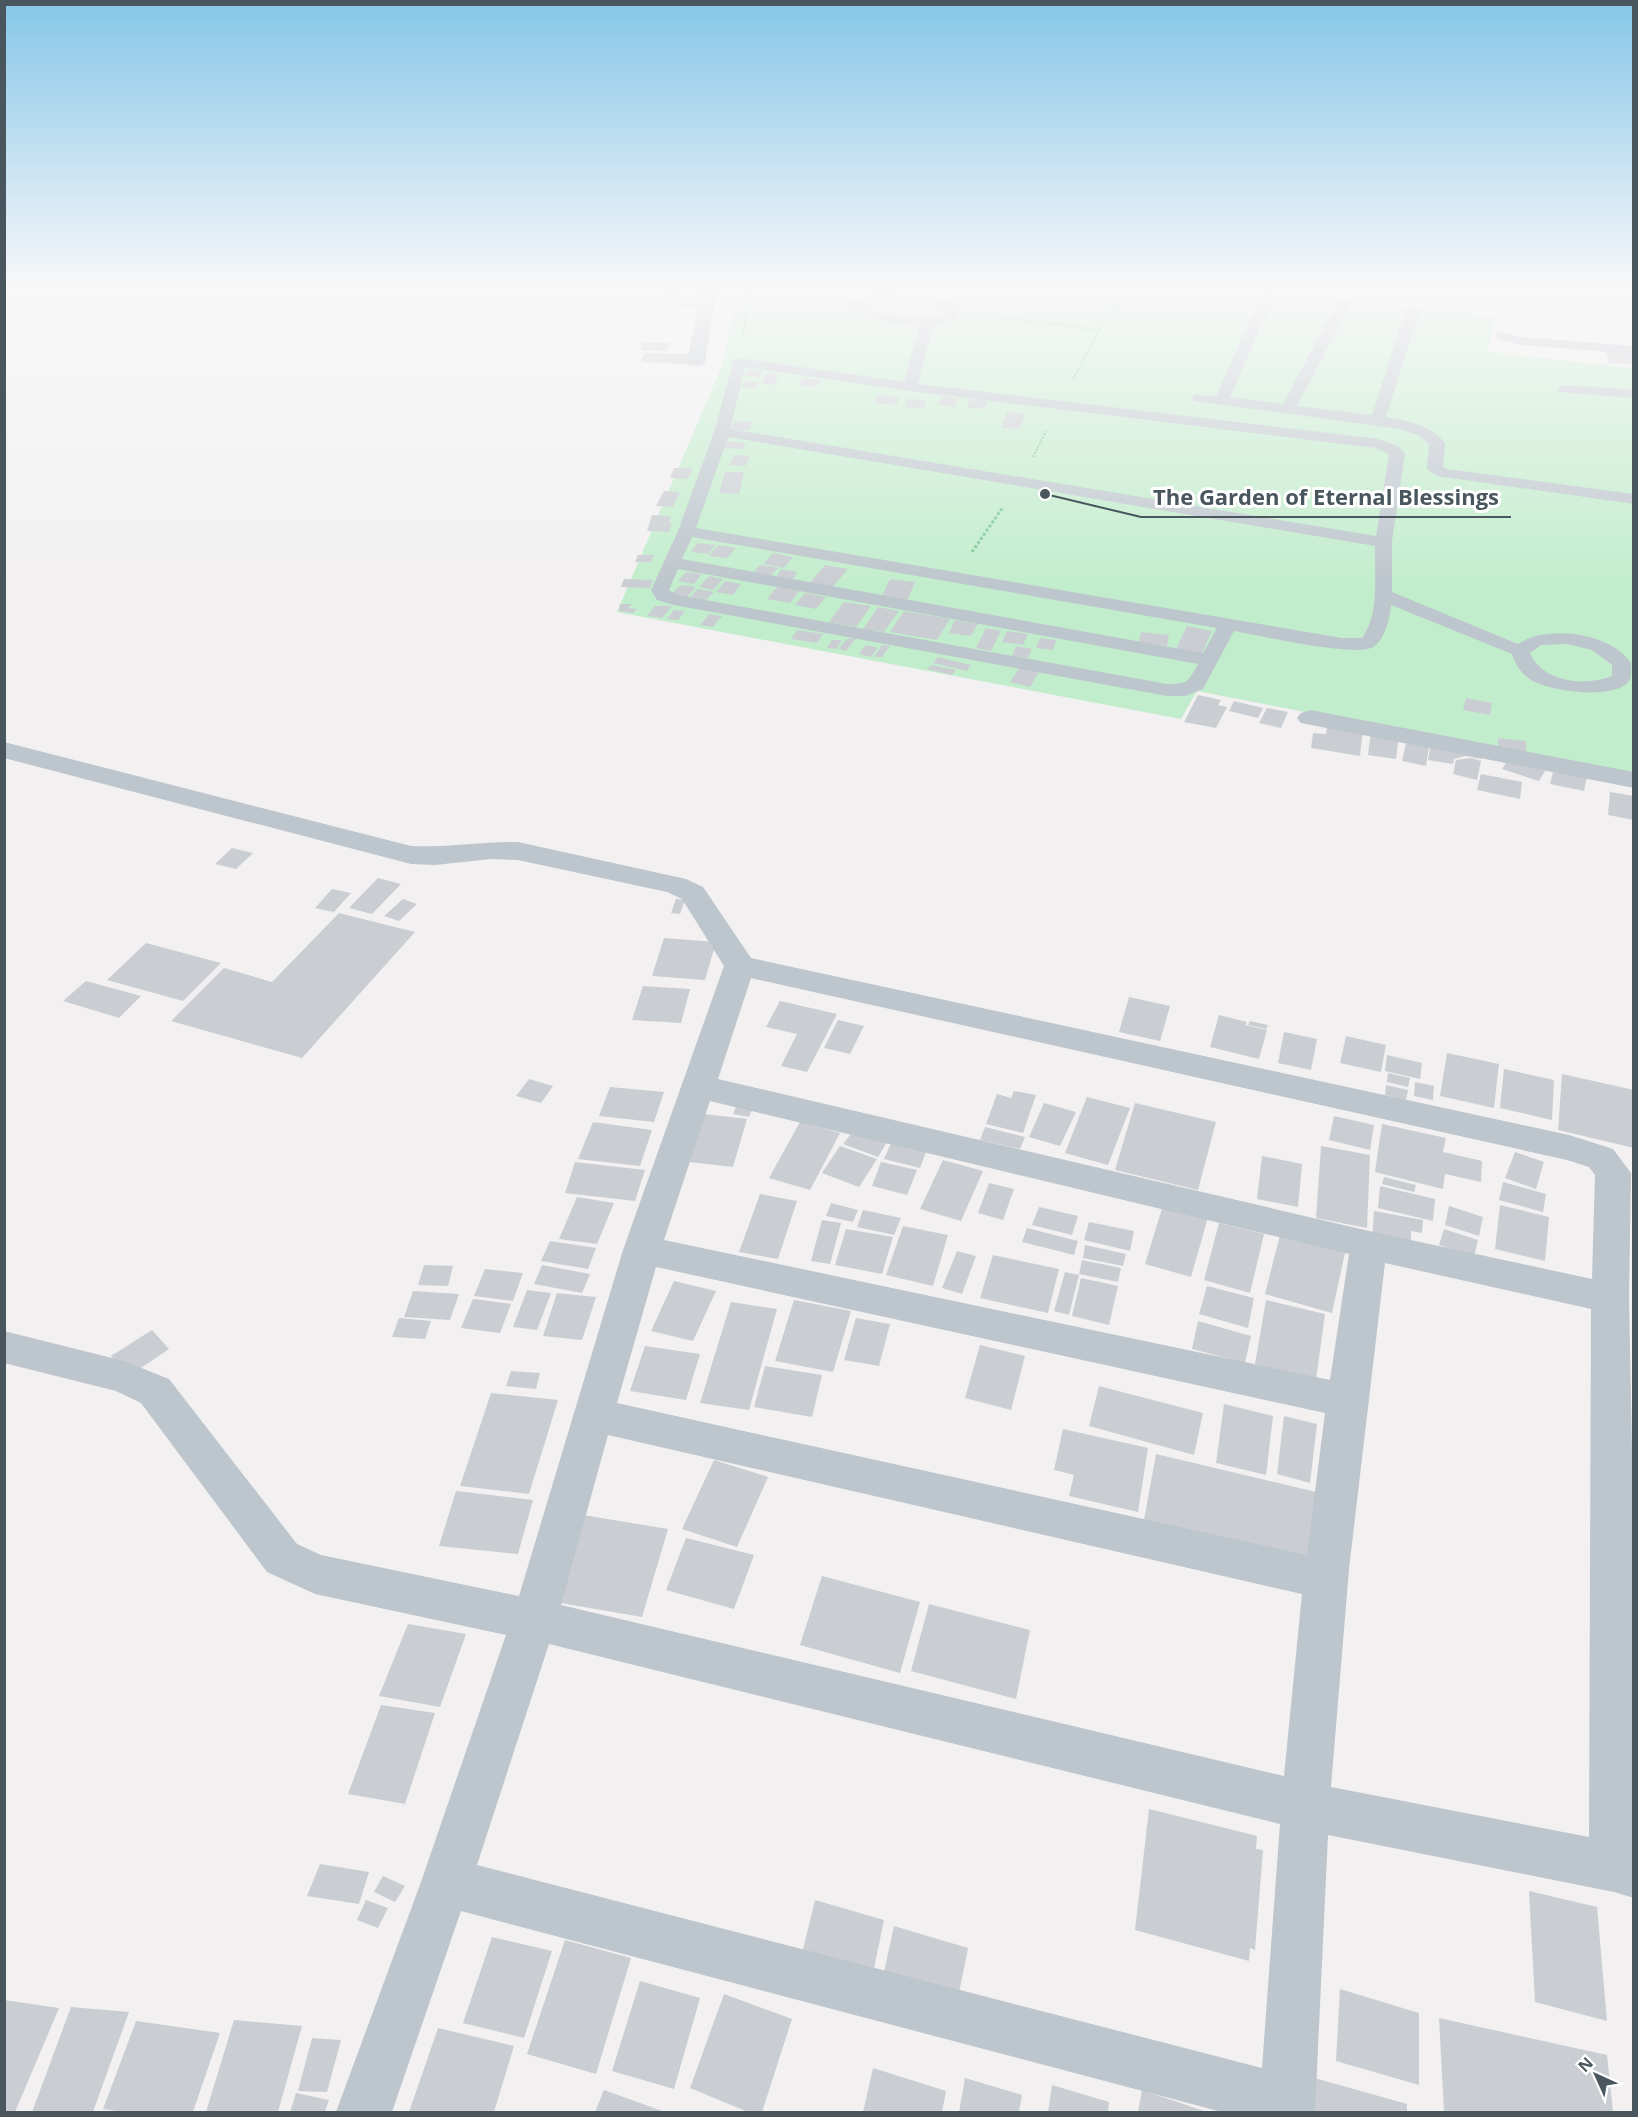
<svg xmlns="http://www.w3.org/2000/svg" width="1638" height="2117" font-family="'Open Sans',sans-serif">
<style>
.green{fill:#c2edcc}
.building{fill:#caced2}
.lines{fill:none;stroke-linecap:round;stroke-linejoin:round}
.path-far1{stroke:#7cc998;stroke-width:2;stroke-dasharray:2 1.5;stroke-linecap:butt}
.path{stroke:#7cc998;stroke-width:3;stroke-dasharray:3 2;stroke-linecap:butt}
.service{fill:#bdc6cc;fill-rule:evenodd}
.minor{fill:#bdc6cc;fill-rule:evenodd}
.leader{fill:none;stroke:#49565d;stroke-width:2}
.callout-dot{fill:#49565d;stroke:#fff;stroke-width:2}
.callout-label{font-size:22px;text-anchor:middle;font-weight:bold;fill:#49565d;stroke:#fff;stroke-width:6;stroke-linejoin:round;paint-order:stroke}
</style>
<rect width="100%" height="100%" fill="#f2f0f1"/>
<polygon class="green" points="736,290 1245,290 1496,316 1488,352 1633,368 1633,776 1197,691 1181,719 617,612 723,363"/>
<g class="building">
<polygon points="667,290 684,290 683,296 666,296"/>
<polygon points="680,298 701,298 700,307 678,307"/>
<polygon points="642,342 670,343 667,351 640,350"/>
<polygon points="1605,350 1634,352 1634,365 1609,363"/>
<polygon points="645,353 692,354 688,364 641,362"/>
<polygon points="748,370 763,371 760,377 745,376"/>
<polygon points="766,373 779,374 775,385 762,384"/>
<polygon points="804,378 821,380 816,387 799,385"/>
<polygon points="744,381 758,382 756,388 741,387"/>
<polygon points="878,395 900,398 896,405 874,403"/>
<polygon points="942,396 958,398 954,407 938,405"/>
<polygon points="908,399 926,400 924,408 905,407"/>
<polygon points="970,399 988,401 985,409 967,408"/>
<polygon points="1007,412 1025,414 1020,429 1001,428"/>
<polygon points="734,421 752,422 750,430 731,430"/>
<polygon points="726,441 746,443 743,449 723,448"/>
<polygon points="734,455 750,456 746,466 729,465"/>
<polygon points="674,468 692,468 688,479 670,478"/>
<polygon points="725,472 744,472 739,494 719,493"/>
<polygon points="664,491 680,492 673,507 656,506"/>
<polygon points="652,515 671,516 669,523 672,523 669,532 647,531"/>
<polygon points="697,543 715,545 709,554 691,552"/>
<polygon points="718,545 736,548 727,558 709,556"/>
<polygon points="773,553 793,557 784,568 763,564"/>
<polygon points="638,555 654,555 651,562 635,562"/>
<polygon points="760,565 778,568 770,577 752,574"/>
<polygon points="825,565 848,569 831,589 808,585"/>
<polygon points="781,569 797,572 793,579 776,577"/>
<polygon points="686,572 702,574 694,584 678,581"/>
<polygon points="709,576 723,579 713,590 699,587"/>
<polygon points="624,579 653,580 650,588 621,587"/>
<polygon points="890,579 915,582 907,601 881,598"/>
<polygon points="725,581 741,584 733,595 716,592"/>
<polygon points="681,585 696,587 687,597 671,594"/>
<polygon points="777,587 799,591 790,603 767,599"/>
<polygon points="698,589 714,592 706,600 690,597"/>
<polygon points="805,593 826,597 816,609 795,605"/>
<polygon points="844,602 871,606 856,627 829,622"/>
<polygon points="620,604 632,604 628,608 637,609 633,613 619,611"/>
<polygon points="655,606 672,606 662,618 647,616"/>
<polygon points="878,607 899,611 884,632 863,629"/>
<polygon points="674,610 685,611 678,620 667,619"/>
<polygon points="904,611 950,619 937,640 890,632"/>
<polygon points="710,614 722,616 713,627 700,625"/>
<polygon points="955,620 978,624 971,636 949,633"/>
<polygon points="1187,626 1212,631 1202,653 1176,649"/>
<polygon points="986,628 1001,631 991,651 976,648"/>
<polygon points="797,630 823,634 817,643 791,639"/>
<polygon points="1007,631 1028,634 1023,645 1002,642"/>
<polygon points="1141,632 1169,635 1167,646 1139,642"/>
<polygon points="856,638 846,651 838,649 847,639"/>
<polygon points="1040,638 1056,640 1053,650 1036,648"/>
<polygon points="832,640 842,640 836,649 827,648"/>
<polygon points="866,645 878,648 871,657 859,654"/>
<polygon points="882,645 890,646 882,657 874,657"/>
<polygon points="1016,646 1032,649 1028,658 1012,656"/>
<polygon points="938,657 971,665 967,671 933,663"/>
<polygon points="931,665 956,670 952,675 927,669"/>
<polygon points="1019,668 1039,672 1030,687 1010,682"/>
<polygon points="1198,695 1221,700 1218,705 1227,707 1216,728 1184,722"/>
<polygon points="1466,698 1492,703 1490,715 1463,710"/>
<polygon points="1234,701 1263,708 1258,718 1229,711"/>
<polygon points="1267,708 1288,712 1281,728 1259,723"/>
<polygon points="1327,724 1363,729 1360,756 1311,748 1313,733 1326,734"/>
<polygon points="1371,731 1399,736 1396,759 1368,755"/>
<polygon points="1498,738 1526,741 1526,753 1498,749"/>
<polygon points="1406,743 1429,747 1426,766 1402,761"/>
<polygon points="1431,743 1482,752 1481,759 1466,756 1454,759 1453,764 1428,760"/>
<polygon points="1471,758 1481,761 1477,780 1453,774 1456,760"/>
<polygon points="1508,760 1545,771 1539,781 1502,769"/>
<polygon points="1554,768 1587,776 1584,791 1550,784"/>
<polygon points="1481,774 1522,782 1520,799 1477,790"/>
<polygon points="1610,792 1634,796 1634,820 1608,815"/>
<polygon points="232,848 253,853 236,869 215,864"/>
<polygon points="378,878 401,884 372,914 349,908"/>
<polygon points="332,889 351,893 334,912 315,908"/>
<polygon points="403,899 417,904 399,921 384,916"/>
<polygon points="676,899 685,900 680,914 671,913"/>
<polygon points="339,913 415,932 302,1058 171,1021 224,968 272,982"/>
<polygon points="664,938 716,942 705,980 652,976"/>
<polygon points="146,943 221,963 183,1001 107,980"/>
<polygon points="86,981 141,996 119,1018 63,1001"/>
<polygon points="643,986 690,989 681,1023 632,1020"/>
<polygon points="1129,997 1170,1006 1160,1041 1119,1032"/>
<polygon points="780,1001 837,1014 807,1072 781,1066 797,1034 766,1027"/>
<polygon points="1219,1015 1247,1022 1245,1025 1267,1030 1259,1059 1210,1047"/>
<polygon points="838,1020 864,1026 850,1054 824,1048"/>
<polygon points="1250,1021 1268,1025 1266,1029 1248,1025"/>
<polygon points="1284,1032 1317,1039 1311,1070 1278,1063"/>
<polygon points="1346,1036 1386,1045 1381,1072 1340,1063"/>
<polygon points="1447,1053 1499,1064 1494,1108 1440,1096"/>
<polygon points="1387,1055 1422,1063 1420,1079 1385,1071"/>
<polygon points="1504,1069 1554,1080 1552,1120 1500,1108"/>
<polygon points="1388,1073 1410,1078 1408,1087 1387,1082"/>
<polygon points="1562,1074 1634,1090 1634,1148 1558,1130"/>
<polygon points="529,1079 553,1086 541,1103 516,1096"/>
<polygon points="1415,1082 1434,1086 1433,1100 1414,1096"/>
<polygon points="1386,1085 1408,1090 1406,1100 1385,1095"/>
<polygon points="610,1087 664,1092 654,1122 599,1116"/>
<polygon points="1014,1091 1036,1095 1023,1133 986,1124 997,1094 1011,1098"/>
<polygon points="1087,1097 1130,1108 1108,1165 1065,1153"/>
<polygon points="1044,1103 1076,1112 1060,1146 1029,1137"/>
<polygon points="1135,1103 1216,1122 1198,1190 1115,1170"/>
<polygon points="737,1104 753,1107 749,1117 733,1114"/>
<polygon points="696,1113 747,1119 733,1167 680,1161"/>
<polygon points="1334,1116 1374,1125 1370,1150 1329,1140"/>
<polygon points="593,1122 652,1130 640,1166 578,1159"/>
<polygon points="800,1122 840,1133 810,1190 769,1178"/>
<polygon points="1382,1124 1446,1138 1443,1152 1482,1161 1481,1182 1445,1174 1443,1189 1375,1172"/>
<polygon points="985,1127 1025,1137 1020,1149 980,1140"/>
<polygon points="854,1130 887,1142 878,1157 843,1144"/>
<polygon points="891,1143 926,1152 920,1168 884,1159"/>
<polygon points="840,1146 877,1159 859,1187 822,1173"/>
<polygon points="1321,1146 1370,1155 1367,1228 1316,1218"/>
<polygon points="1515,1152 1544,1162 1536,1189 1505,1178"/>
<polygon points="1262,1156 1302,1164 1298,1207 1257,1199"/>
<polygon points="943,1160 983,1171 961,1221 920,1209"/>
<polygon points="575,1162 645,1170 635,1201 565,1193"/>
<polygon points="881,1162 917,1170 907,1195 872,1186"/>
<polygon points="1384,1177 1416,1185 1414,1192 1382,1184"/>
<polygon points="1503,1182 1546,1194 1543,1212 1499,1200"/>
<polygon points="989,1183 1014,1189 1003,1220 978,1213"/>
<polygon points="1380,1186 1435,1199 1433,1221 1378,1208"/>
<polygon points="760,1194 797,1201 778,1259 739,1252"/>
<polygon points="577,1197 614,1203 597,1244 559,1239"/>
<polygon points="1164,1202 1209,1214 1191,1277 1145,1264"/>
<polygon points="831,1203 858,1210 853,1222 826,1216"/>
<polygon points="1500,1205 1549,1217 1545,1261 1495,1249"/>
<polygon points="1449,1206 1483,1217 1479,1236 1445,1225"/>
<polygon points="1039,1207 1078,1216 1072,1235 1032,1225"/>
<polygon points="863,1210 901,1218 894,1235 857,1227"/>
<polygon points="1374,1211 1423,1220 1422,1233 1411,1231 1411,1248 1372,1240"/>
<polygon points="822,1220 841,1223 830,1264 811,1261"/>
<polygon points="1089,1222 1134,1231 1130,1251 1084,1240"/>
<polygon points="1219,1223 1264,1234 1250,1293 1204,1280"/>
<polygon points="903,1226 948,1235 933,1286 886,1275"/>
<polygon points="1027,1228 1078,1241 1074,1255 1022,1242"/>
<polygon points="846,1229 893,1237 882,1274 835,1265"/>
<polygon points="1444,1229 1478,1240 1474,1257 1439,1245"/>
<polygon points="1280,1235 1345,1253 1332,1313 1265,1294"/>
<polygon points="550,1241 596,1248 588,1269 541,1261"/>
<polygon points="1085,1245 1126,1254 1123,1266 1083,1258"/>
<polygon points="957,1251 976,1256 962,1294 942,1288"/>
<polygon points="993,1255 1059,1269 1048,1313 980,1298"/>
<polygon points="1082,1260 1121,1268 1118,1282 1079,1274"/>
<polygon points="424,1265 453,1266 448,1286 418,1285"/>
<polygon points="542,1265 590,1274 582,1293 534,1284"/>
<polygon points="485,1269 523,1273 513,1301 474,1296"/>
<polygon points="1065,1272 1079,1275 1069,1315 1054,1311"/>
<polygon points="1081,1278 1118,1286 1109,1325 1072,1316"/>
<polygon points="674,1281 716,1291 693,1341 651,1331"/>
<polygon points="1207,1286 1254,1298 1248,1328 1199,1314"/>
<polygon points="527,1290 551,1293 537,1330 513,1327"/>
<polygon points="413,1291 459,1294 450,1320 404,1317"/>
<polygon points="557,1293 596,1297 582,1340 543,1336"/>
<polygon points="473,1299 511,1304 500,1333 461,1328"/>
<polygon points="794,1300 851,1311 833,1372 775,1361"/>
<polygon points="1266,1300 1325,1314 1316,1380 1255,1364"/>
<polygon points="731,1302 777,1309 749,1410 700,1403"/>
<polygon points="399,1318 431,1321 425,1339 392,1337"/>
<polygon points="856,1318 890,1324 879,1366 844,1360"/>
<polygon points="1198,1321 1251,1336 1245,1363 1192,1349"/>
<polygon points="152,1330 169,1349 129,1376 111,1356"/>
<polygon points="980,1345 1025,1356 1011,1410 965,1398"/>
<polygon points="645,1346 700,1354 686,1400 630,1391"/>
<polygon points="765,1366 822,1375 812,1417 754,1407"/>
<polygon points="511,1371 540,1373 536,1389 506,1386"/>
<polygon points="1099,1386 1203,1413 1194,1455 1089,1426"/>
<polygon points="491,1393 558,1400 529,1494 460,1486"/>
<polygon points="1224,1404 1273,1416 1266,1475 1216,1463"/>
<polygon points="1284,1416 1317,1424 1310,1483 1277,1474"/>
<polygon points="1063,1429 1148,1448 1138,1512 1069,1496 1074,1475 1054,1470"/>
<polygon points="1156,1454 1316,1492 1309,1561 1144,1520"/>
<polygon points="714,1460 768,1477 737,1547 682,1529"/>
<polygon points="456,1491 533,1500 518,1554 439,1546"/>
<polygon points="583,1515 668,1529 642,1617 555,1602"/>
<polygon points="686,1538 754,1555 734,1609 666,1590"/>
<polygon points="822,1576 920,1602 900,1673 800,1645"/>
<polygon points="929,1604 1030,1630 1016,1699 911,1671"/>
<polygon points="408,1624 466,1634 440,1707 379,1696"/>
<polygon points="381,1705 435,1713 405,1804 348,1794"/>
<polygon points="1149,1809 1257,1836 1256,1849 1263,1850 1255,1950 1250,1948 1249,1961 1135,1930"/>
<polygon points="320,1864 369,1872 359,1904 307,1896"/>
<polygon points="383,1876 405,1886 395,1902 374,1892"/>
<polygon points="1529,1891 1597,1907 1607,2021 1535,2002"/>
<polygon points="366,1900 388,1908 378,1928 357,1920"/>
<polygon points="815,1900 884,1920 871,1983 800,1962"/>
<polygon points="894,1926 968,1948 956,2008 881,1986"/>
<polygon points="492,1937 552,1951 524,2038 463,2023"/>
<polygon points="565,1940 631,1958 596,2074 527,2054"/>
<polygon points="640,1981 700,1998 674,2089 612,2071"/>
<polygon points="1340,1989 1419,2013 1419,2085 1336,2061"/>
<polygon points="724,1994 792,2019 762,2112 748,2112 690,2088"/>
<polygon points="4,2000 59,2008 15,2112 4,2112"/>
<polygon points="71,2007 129,2012 93,2112 32,2112"/>
<polygon points="1439,2018 1607,2055 1613,2112 1444,2112"/>
<polygon points="234,2020 302,2026 278,2112 206,2112"/>
<polygon points="136,2021 220,2033 193,2112 124,2112 103,2109"/>
<polygon points="438,2028 514,2046 494,2112 409,2112"/>
<polygon points="312,2038 341,2040 327,2092 298,2091"/>
<polygon points="873,2068 946,2091 942,2112 863,2112"/>
<polygon points="1311,2077 1407,2104 1407,2112 1309,2112"/>
<polygon points="965,2078 1022,2095 1019,2112 959,2112"/>
<polygon points="1052,2085 1109,2102 1108,2112 1048,2112"/>
<polygon points="604,2090 665,2112 595,2112"/>
<polygon points="1142,2090 1207,2112 1138,2112"/>
<polygon points="296,2093 329,2100 325,2112 290,2112"/>
</g>
<g class="lines">
<g class="path-far1">
<polyline points="748,296 828,302"/>
<polyline points="982,315 1099,330"/>
<polyline points="743,335 748,290"/>
<polyline points="1073,379 1099,330 1127,290"/>
<polyline points="1033,457 1046,431"/>
</g>
<polyline class="path" points="972,552 1003,507"/>
<g class="service">
<path d="M876,293l70,6 16,8 -5,12 -24,6 -15,59 460,55 20,7 7,8 -13,87v51l126,52c30,-20 93,-11 113,19 0,5 1,14 -2,18 -15,20 -80,10 -98,-1 -10,-7 -15,-14 -19,-26l-121,-49c-1,13 -6,35 -18,42 -17,11 -115,-12 -139,-16l-31,58 -18,7h-18l-493,-91 -17,-5 -6,-10 27,-59 36,-99 20,-73 5,-1 165,24 15,-56 -27,-3 -40,-10 -3,-9 2,-3zM877,301l66,6 5,2 -2,5c-27,8 -56,2 -83,-6zM745,367l165,24 466,57 13,6 -13,82 -646,-107zM728,437l647,109c-1,28 5,68 -13,92h-20l-646,-110zM692,537l525,91 -14,25 -521,-94zM678,569l520,95c-10,18 -10,20 -31,20l-489,-89 -9,-5zM1567,644l25,6 20,15v11c-27,11 -70,6 -82,-23l11,-8z"/>
<path d="M1270,293l6,4 -15,29 -31,71 53,7 54,-101 7,-4 7,4 -54,103 75,9 34,-105 2,-3h10l2,3 -34,107c22,4 45,8 59,26l-2,24 4,2 187,25v10l-197,-28 -10,-7 2,-25 -9,-8 -20,-7 -206,-28 -2,-3 2,-3 22,1 31,-70 18,-32z"/>
<polygon points="1502,332 1521,337 1634,346 1634,354 1521,345 1497,339 1495,336 1497,333"/>
<polygon points="1564,385 1634,390 1634,398 1559,392 1557,389"/>
</g>
<g class="minor">
<polygon points="701,290 717,290 705,362 702,366 690,366 687,362"/>
<polygon points="1310,710 1634,772 1634,788 1301,723 1297,718 1301,713"/>
<path d="M4,742l407,104c36,2 71,-5 107,-4l168,37 17,8 48,71 818,177 44,14 18,24 -2,125 5,251v349l-20,-6 -286,-57 -13,277h-93l-761,-201 -69,201h-56l85,-230 85,-247 -191,-41 -48,-22 -126,-169 -25,-12 -112,-28v-32l120,30 45,18 128,165 24,11 198,41 104,-346 101,-284 -42,-67 -15,-7 -149,-32 -27,-1 -56,6 -24,-1 -407,-106zM751,978l816,182 22,7 6,8 -3,104 -223,-48 -651,-152zM710,1101l639,153 -19,126 -666,-140zM1385,1263l206,46 -2,528 -258,-50 18,-218zM656,1267l669,146 -18,142 -690,-152zM608,1435l694,159 -18,182 -723,-171zM549,1644l731,180 -18,244 -785,-203z"/>
</g>
</g>
<linearGradient id="sky" x2="0" y2="1"><stop stop-color="#85c6e8"/><stop offset="0.49" stop-color="#f9f8f9"/><stop offset="1" stop-color="#f9f8f9" stop-opacity="0"/></linearGradient>
<rect width="1638" height="586" fill="url(#sky)"/>
<path class="leader" d="M1045 494L1141 517H1511"/>
<circle class="callout-dot" cx="1045" cy="494" r="6"/>
<g class="callout-label">
<text x="1326" y="505">The Garden of Eternal Blessings</text>
</g>
<rect width="1638" height="2117" fill="none" stroke="#49565d" stroke-width="12"/>
<g transform="translate(1596 2075) rotate(315)" stroke="#ffffff" stroke-width="4.5" paint-order="stroke">
<path d="M0-4.5L10 22L0 15L-10 22Z" fill="#49565d"/>
<text y="-9" font-size="16" font-weight="bold" text-anchor="middle" fill="#49565d">N</text>
</g>
</svg>
